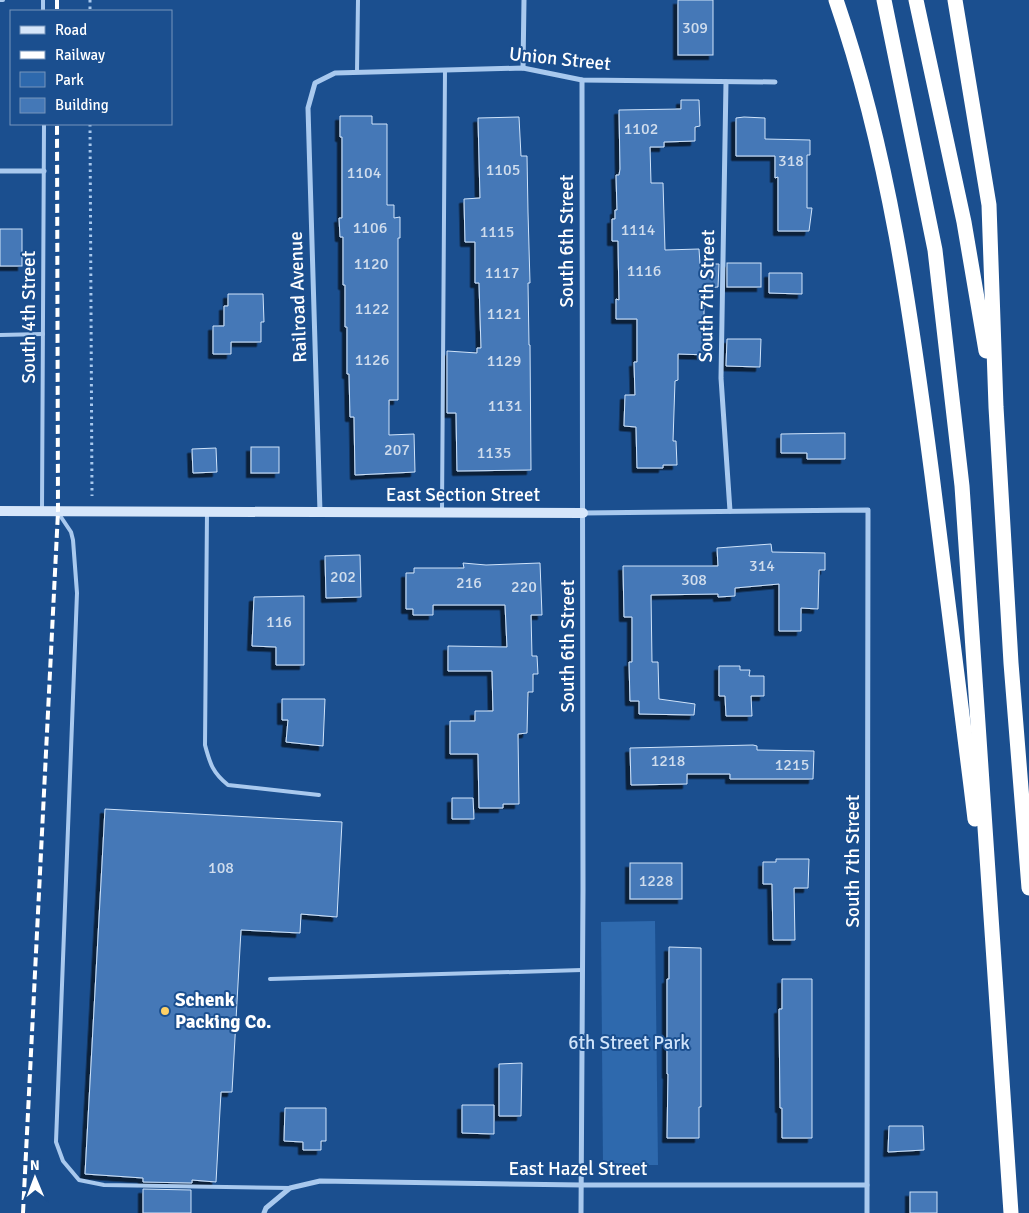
<svg xmlns="http://www.w3.org/2000/svg" width="1029" height="1213" font-family="Signika,sans-serif">
<style>
.green{fill:#2e69ad}
.building{fill:#4478b7;stroke:#cfe3fa;filter:url(#shadow)}
.lines{fill:none;stroke-linecap:round;stroke-linejoin:round}
.path{stroke:#a9c9ee;stroke-width:3;stroke-dasharray:2.5 4;stroke-linecap:butt}
.lane{stroke:#a9c9ee;stroke-width:4}
.street{stroke:#a9c9ee;stroke-width:5}
.secondary{stroke:#d6e6fa;stroke-width:10}
.highway{stroke:#fff;stroke-width:15}
.rail{stroke:#fff;stroke-width:4;stroke-dasharray:9 4;stroke-linecap:butt}
.poi-dot{fill:#ffd166;stroke:#1b4f8f;stroke-width:2}
.labels{text-anchor:middle;dominant-baseline:central;stroke-width:4;stroke-linejoin:round;paint-order:stroke}
.number-label{font-size:16px;fill:#d0dded}
.street-label{font-size:19px;fill:#fff;stroke:#1b4f8f}
.poi-label{font-size:19px;font-weight:bold;fill:#fff;stroke:#1b4f8f;text-anchor:start}
.park-label{font-size:19px;fill:#cfe3fa;stroke:#1b4f8f}
</style>
<defs>
<filter id="shadow"><feDropShadow dx="-4.5" dy="4.5" stdDeviation="0" flood-color="#0009"/></filter>
</defs>
<rect width="100%" height="100%" fill="#1b4f8f"/>
<polygon class="green" points="655,921 658,1165 603,1165 601,922"/>
<g class="building">
<rect x="678" y="0" width="35" height="55"/>
<polygon points="681,100 699,100 700,126 695,127 695,141 664,142 664,147 650,147 651,183 663,183 665,250 699,249 700,264 719,264 718,287 704,288 704,321 709,321 709,355 678,354 678,380 675,381 673,441 676,441 677,465 663,465 663,468 637,468 636,427 624,426 625,395 635,395 634,362 637,362 637,319 616,319 616,299 619,300 618,241 612,241 612,219 615,219 615,210 617,210 616,175 619,175 620,169 619,110 681,109"/>
<polygon points="340,116 372,116 372,124 387,124 387,205 394,205 394,218 400,217 400,238 398,238 398,400 389,400 389,435 414,434 415,472 355,475 354,417 350,417 349,374 347,374 347,327 345,327 345,285 343,285 343,237 340,237 339,218 342,218 342,137 340,137"/>
<polygon points="519,117 521,156 527,156 528,212 530,283 528,283 529,345 530,345 531,470 457,471 456,413 447,413 447,351 477,353 477,348 481,348 479,283 475,283 475,242 465,242 464,199 480,198 478,118"/>
<polygon points="744,117 765,118 765,139 810,140 810,155 807,155 807,208 812,208 809,231 778,231 778,177 775,178 775,156 736,156 736,118"/>
<rect x="0" y="229" width="22" height="37"/>
<rect x="727" y="263" width="34" height="24"/>
<polygon points="769,273 802,273 802,294 769,293"/>
<polygon points="228,294 263,294 264,322 261,322 261,342 231,342 231,354 213,354 213,326 224,326 224,306 228,306"/>
<polygon points="727,339 761,339 760,367 726,366"/>
<polygon points="845,433 845,459 807,459 807,453 781,453 781,434"/>
<rect x="251" y="447" width="28" height="26"/>
<polygon points="216,448 217,472 193,473 192,449"/>
<polygon points="771,544 772,552 825,553 825,570 819,570 818,609 801,608 801,631 779,631 779,584 735,588 735,596 718,597 718,594 651,595 652,662 658,662 659,699 695,704 694,715 639,714 639,701 630,701 629,662 632,662 632,617 624,617 623,566 718,566 717,548"/>
<polygon points="360,555 361,597 326,598 325,556"/>
<polygon points="463,563 486,565 540,563 542,615 531,615 532,656 537,656 538,674 533,674 533,692 528,692 527,733 518,734 519,804 503,804 503,808 479,808 478,754 450,754 450,721 475,721 475,711 493,711 492,671 448,671 448,646 507,647 505,605 433,605 433,615 413,615 413,609 406,609 406,573 414,573 414,568 464,568"/>
<polygon points="304,596 304,665 276,665 276,647 252,646 254,597"/>
<polygon points="719,666 740,666 740,670 750,670 749,676 764,676 764,696 751,696 752,716 726,716 725,696 719,696"/>
<polygon points="282,699 325,699 323,746 286,742 288,720 282,720"/>
<polygon points="753,745 757,746 757,750 814,751 813,779 730,779 730,774 687,774 687,784 631,785 630,748"/>
<polygon points="452,798 473,798 474,819 452,819"/>
<polygon points="105,809 342,822 337,917 301,914 300,933 241,930 232,1092 221,1092 216,1182 192,1180 192,1183 143,1182 143,1178 85,1174"/>
<polygon points="776,859 809,859 808,888 794,888 795,940 773,940 772,884 763,884 763,862 776,862"/>
<rect x="630" y="863" width="52" height="36"/>
<polygon points="669,947 701,948 701,1107 699,1107 699,1138 667,1138 668,1074 667,1074 667,979 669,979"/>
<polygon points="782,979 812,979 812,1138 782,1138 782,1108 780,1108 779,1009 782,1009"/>
<polygon points="522,1063 521,1116 499,1116 499,1064"/>
<polygon points="462,1105 494,1105 494,1134 462,1133"/>
<polygon points="285,1108 326,1108 326,1141 321,1141 321,1150 303,1150 303,1142 284,1141"/>
<polygon points="889,1126 923,1126 924,1150 888,1152"/>
<polygon points="143,1189 191,1190 191,1213 143,1213"/>
<rect x="910" y="1192" width="27" height="21"/>
</g>
<g class="lines">
<g class="path">
<polyline points="90,0 90,11"/>
<polyline points="90,124 92,496"/>
</g>
<g class="lane">
<polyline points="0,0 3,0"/>
<polyline points="43,0 43,11"/>
<polyline points="357,72 358,0"/>
<polyline points="0,335 43,334"/>
<polyline points="42,509 44,124"/>
<path d="M207,512l-2,233c5,19 8,28 23,40l91,10"/>
<polyline points="442,512 445,70"/>
<polyline points="59,514 71,532 73,540 77,593 56,1142 63,1161 79,1180 104,1185 290,1188"/>
<polyline points="270,979 582,970"/>
</g>
<g class="street">
<polyline points="523,68 524,0"/>
<polyline points="726,82 721,378 730,511"/>
<polyline points="0,171 44,171"/>
<polyline points="320,512 308,108 315,83 335,73 523,68 582,80 775,82"/>
<polyline points="583,513 868,510 867,1213"/>
<polyline points="264,1213 266,1208 290,1188 320,1181 581,1185 867,1185"/>
<polyline points="581,1213 583,890 582,80"/>
</g>
<polyline class="secondary" points="0,511 583,513"/>
<g class="highway">
<path d="M836,0c53,153 75,314 96,475 14,114 29,229 43,344"/>
<polyline points="884,0 935,250 962,486 1011,1213"/>
<polyline points="916,0 964,222 986,351"/>
<polyline points="955,0 989,205 996,407 1011,663 1029,888"/>
</g>
<g class="rail">
<polyline points="57,0 57,11"/>
<polyline points="23,1213 58,512 57,124"/>
</g>
</g>
<circle class="poi-dot" cx="165" cy="1011" r="5"/>
<g class="labels">
<g class="number-label">
<text x="695" y="28">309</text>
<text x="641" y="129">1102</text>
<text x="791" y="161">318</text>
<text x="503" y="170">1105</text>
<text x="364" y="173">1104</text>
<text x="370" y="228">1106</text>
<text x="638" y="230">1114</text>
<text x="497" y="232">1115</text>
<text x="371" y="264">1120</text>
<text x="644" y="271">1116</text>
<text x="502" y="273">1117</text>
<text x="372" y="309">1122</text>
<text x="504" y="314">1121</text>
<text x="372" y="360">1126</text>
<text x="504" y="361">1129</text>
<text x="505" y="406">1131</text>
<text x="397" y="450">207</text>
<text x="494" y="453">1135</text>
<text x="762" y="566">314</text>
<text x="343" y="577">202</text>
<text x="694" y="580">308</text>
<text x="469" y="583">216</text>
<text x="524" y="587">220</text>
<text x="279" y="622">116</text>
<text x="668" y="761">1218</text>
<text x="792" y="765">1215</text>
<text x="221" y="868">108</text>
<text x="656" y="881">1228</text>
</g>
<g class="street-label">
<text transform="translate(560 59) rotate(6)">Union Street</text>
<text transform="translate(567 241) rotate(-90)">South 6th Street</text>
<text transform="translate(707 296) rotate(-89)">South 7th Street</text>
<text transform="translate(298 297) rotate(-92)">Railroad Avenue</text>
<text transform="translate(29 317) rotate(-90)">South 4th Street</text>
<text x="463" y="495">East Section Street</text>
<text transform="translate(568 646) rotate(-90)">South 6th Street</text>
<text transform="translate(853 861) rotate(-90)">South 7th Street</text>
<text x="578" y="1169">East Hazel Street</text>
</g>
<g class="poi-label">
<text x="175" y="1000">Schenk<tspan x="175" dy="22">Packing Co.</tspan></text>
</g>
<g class="park-label">
<text x="629" y="1043">6th Street Park</text>
</g>
</g>
<rect x="10" y="10" width="162" height="115" fill="#1b4f8f" stroke="#7695bc"/>
<rect x="20" y="26" width="25" height="8" fill="#d6e6fa" stroke="#7695bc"/>
<text x="55" y="35" font-size="15" fill="#ffffff">Road</text>
<rect x="20" y="51" width="25" height="8" fill="#ffffff" stroke="#7695bc"/>
<text x="55" y="60" font-size="15" fill="#ffffff">Railway</text>
<rect x="20" y="72" width="25" height="15" fill="#2e69ad" stroke="#7695bc"/>
<text x="55" y="85" font-size="15" fill="#ffffff">Park</text>
<rect x="20" y="98" width="25" height="15" fill="#4478b7" stroke="#7695bc"/>
<text x="55" y="110" font-size="15" fill="#ffffff">Building</text>
<g transform="translate(35 1178) rotate(359)" stroke="#1b4f8f" stroke-width="4" paint-order="stroke">
<path d="M0-4L9 19L0 12L-9 19Z" fill="#ffffff"/>
<text y="-8" font-size="14" font-weight="bold" text-anchor="middle" fill="#ffffff">N</text>
</g>
</svg>
